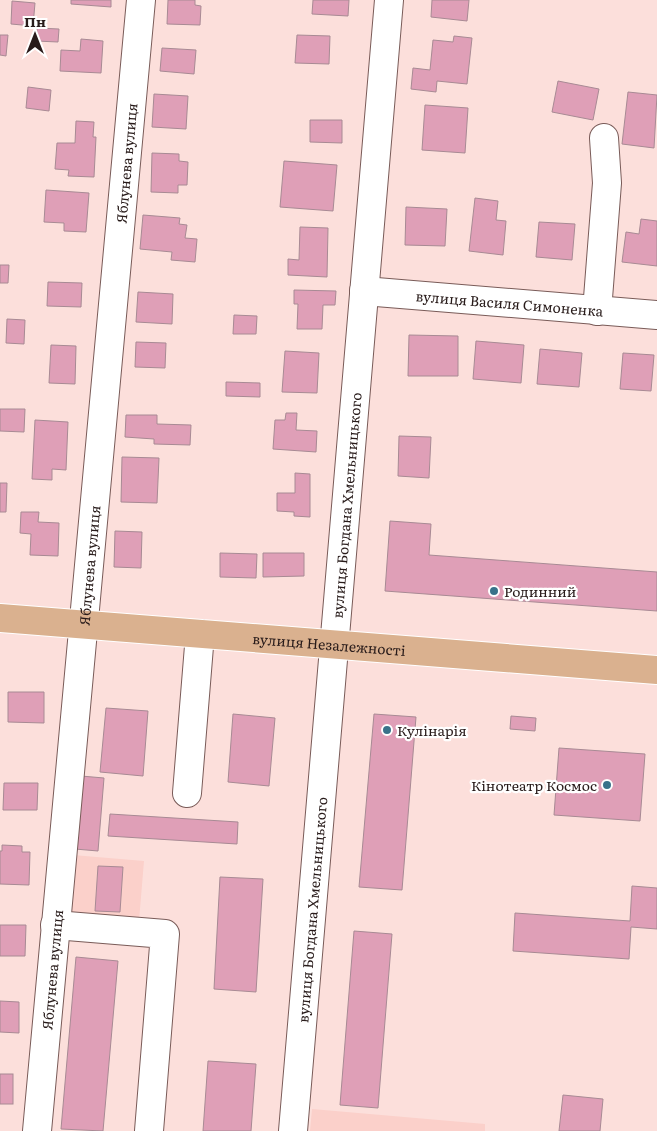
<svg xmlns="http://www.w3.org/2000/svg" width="657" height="1131" font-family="Literata,serif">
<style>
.built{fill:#fbd0ca}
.building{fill:#df9fb7;stroke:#a88a94}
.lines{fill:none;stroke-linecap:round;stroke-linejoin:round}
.minor-casing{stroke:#795b58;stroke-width:30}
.major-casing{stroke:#fff;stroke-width:30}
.minor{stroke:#fff;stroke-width:28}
.major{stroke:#dab18f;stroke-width:28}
.poi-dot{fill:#38728a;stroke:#fff;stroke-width:2}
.labels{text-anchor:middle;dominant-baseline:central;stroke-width:4.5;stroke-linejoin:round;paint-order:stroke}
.street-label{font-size:14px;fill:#281b1a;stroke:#fff}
.poi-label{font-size:14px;fill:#281b1a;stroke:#fff;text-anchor:start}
</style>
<rect width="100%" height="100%" fill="#fcdfdb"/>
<g class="built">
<polygon points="73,855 144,861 139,921 68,916"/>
<polygon points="312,1109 485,1124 485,1131 310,1131"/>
</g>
<g class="building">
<polygon points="71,0 111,0 111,7 71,4"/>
<polygon points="168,0 195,0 195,5 201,6 200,25 167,24"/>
<polygon points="313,0 349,0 348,16 312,14"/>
<polygon points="432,0 469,0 467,21 431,17"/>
<polygon points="12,1 35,3 33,26 11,24"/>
<polygon points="37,28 59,29 58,42 36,41"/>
<polygon points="0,35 8,35 6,56 0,55"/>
<polygon points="297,35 330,36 329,64 295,63"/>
<polygon points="454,36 472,38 467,84 437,81 436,92 411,89 413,68 430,70 433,40 453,42"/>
<polygon points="81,39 103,41 101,73 60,71 61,50 80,51"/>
<polygon points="162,48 196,50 194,74 160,71"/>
<polygon points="558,81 599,89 593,120 552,112"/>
<polygon points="28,87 51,90 49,111 26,108"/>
<polygon points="628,92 657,95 654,148 622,144"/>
<polygon points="154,94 188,96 186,129 152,127"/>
<polygon points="425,105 468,108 465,153 422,150"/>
<polygon points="310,120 342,120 342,143 310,142"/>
<polygon points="76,121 94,122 93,137 96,137 94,177 68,176 69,170 55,169 57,143 75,143"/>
<polygon points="152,153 179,154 179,161 188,162 187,185 178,185 178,193 151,192"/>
<polygon points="284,161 337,165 333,211 280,207"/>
<polygon points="46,190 89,193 86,232 64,231 64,223 44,222"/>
<polygon points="475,198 498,201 496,220 506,221 503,255 469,251"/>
<polygon points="406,207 447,209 445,246 405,245"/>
<polygon points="143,215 180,218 179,224 187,225 185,238 197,239 195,262 171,260 172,252 140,249"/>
<polygon points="641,219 657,221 657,266 622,262 626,232 639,234"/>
<polygon points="539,222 575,224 572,260 536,257"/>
<polygon points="300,227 328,228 327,277 288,275 288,259 299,260"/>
<polygon points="0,265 9,265 8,283 0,283"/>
<polygon points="48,282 82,283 81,307 47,306"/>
<polygon points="294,290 336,291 335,305 323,305 322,329 297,329 298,304 294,304"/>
<polygon points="138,292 173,294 172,324 136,322"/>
<polygon points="234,315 257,316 256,334 233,334"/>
<polygon points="7,319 25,320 24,344 6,343"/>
<polygon points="409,335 458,336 458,376 408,376"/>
<polygon points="476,341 524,345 521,383 473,379"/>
<polygon points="136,342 166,343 165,368 135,367"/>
<polygon points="51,345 76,346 75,384 49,383"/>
<polygon points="540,349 582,353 579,387 537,384"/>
<polygon points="285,351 319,353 317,393 282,392"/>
<polygon points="623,353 654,355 651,391 620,389"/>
<polygon points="226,382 260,383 260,397 226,396"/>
<polygon points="0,409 25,409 24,432 0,431"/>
<polygon points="286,413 297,413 296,430 317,431 316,452 273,449 275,420 285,420"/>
<polygon points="126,415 157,415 157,424 191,425 190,445 154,444 154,439 125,437"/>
<polygon points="35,420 68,422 66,470 52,469 52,480 32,479"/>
<polygon points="399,436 431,437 429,478 398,476"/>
<polygon points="122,457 159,458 157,503 121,502"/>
<polygon points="295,473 310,474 310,517 294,516 294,512 277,511 277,493 295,493"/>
<polygon points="0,483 7,483 6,512 0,512"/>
<polygon points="21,512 39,512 38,522 59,523 58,556 30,555 31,534 20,533"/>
<polygon points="390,521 431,524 429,555 657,572 657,611 385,591"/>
<polygon points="115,531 142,532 141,568 114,567"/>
<polygon points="220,553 257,554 256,578 220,577"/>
<polygon points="263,553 304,553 304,576 263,577"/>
<polygon points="8,692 44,692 44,723 8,722"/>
<polygon points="106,708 148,711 143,776 100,772"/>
<polygon points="233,714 275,718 269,786 228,782"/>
<polygon points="374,714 416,717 402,890 359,887"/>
<polygon points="511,716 536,718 535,731 510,729"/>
<polygon points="559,748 645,754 640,821 554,815"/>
<polygon points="81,776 104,778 98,851 75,849"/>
<polygon points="4,783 38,783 37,810 3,810"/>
<polygon points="110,814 238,822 237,844 108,836"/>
<polygon points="2,845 22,846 22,852 30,852 29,885 0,884 0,851 2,851"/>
<polygon points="98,866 123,867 120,912 95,911"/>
<polygon points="220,877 263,879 256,992 214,989"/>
<polygon points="632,886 657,888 657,929 631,927 629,959 513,951 515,913 630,921"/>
<polygon points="0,925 26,925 25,956 0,956"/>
<polygon points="354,931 392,934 378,1108 340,1105"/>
<polygon points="76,957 118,961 103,1131 61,1129"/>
<polygon points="0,1001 19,1002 19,1033 0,1032"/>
<polygon points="208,1061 256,1064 251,1131 203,1131"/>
<rect x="0" y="1074" width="13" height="30"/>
<polygon points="563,1095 603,1099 600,1131 559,1131"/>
</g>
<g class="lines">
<g class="minor-casing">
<g id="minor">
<path id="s1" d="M364,291l293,24"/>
<polyline points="597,311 607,183 604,138"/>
<polyline points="187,793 200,634"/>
<polyline points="55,925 165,934 149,1131"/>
<path id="s2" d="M37,1131l104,-1131"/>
<path id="s3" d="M293,1131l96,-1131"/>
</g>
</g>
<g class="major-casing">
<g id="major">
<path id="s4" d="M0,618l657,52"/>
</g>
</g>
<use href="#minor" class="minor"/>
<use href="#major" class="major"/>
</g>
<g class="poi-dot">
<circle cx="494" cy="591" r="5"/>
<circle cx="387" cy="730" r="5"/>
<circle cx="607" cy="785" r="5"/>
</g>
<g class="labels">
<g class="street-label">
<text stroke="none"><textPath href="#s2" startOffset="972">Яблунева вулиця</textPath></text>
<text stroke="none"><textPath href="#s1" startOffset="146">вулиця Василя Симоненка</textPath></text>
<text stroke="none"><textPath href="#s3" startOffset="628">вулиця Богдана Хмельницького</textPath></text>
<text stroke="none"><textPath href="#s2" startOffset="568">Яблунева вулиця</textPath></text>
<text stroke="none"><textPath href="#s4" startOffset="330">вулиця Незалежності</textPath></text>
<text stroke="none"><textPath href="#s3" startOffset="222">вулиця Богдана Хмельницького</textPath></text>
<text stroke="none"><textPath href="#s2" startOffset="162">Яблунева вулиця</textPath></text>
</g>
<g class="poi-label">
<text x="504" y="591">Родинний</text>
<text x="397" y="730">Кулінарія</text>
<text x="597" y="785" text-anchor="end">Кінотеатр Космос</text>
</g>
</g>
<g transform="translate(35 35)" stroke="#ffffff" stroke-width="4" paint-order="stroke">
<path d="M0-4L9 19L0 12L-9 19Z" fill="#281b1a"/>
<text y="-8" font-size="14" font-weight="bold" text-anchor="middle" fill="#281b1a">Пн</text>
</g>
</svg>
